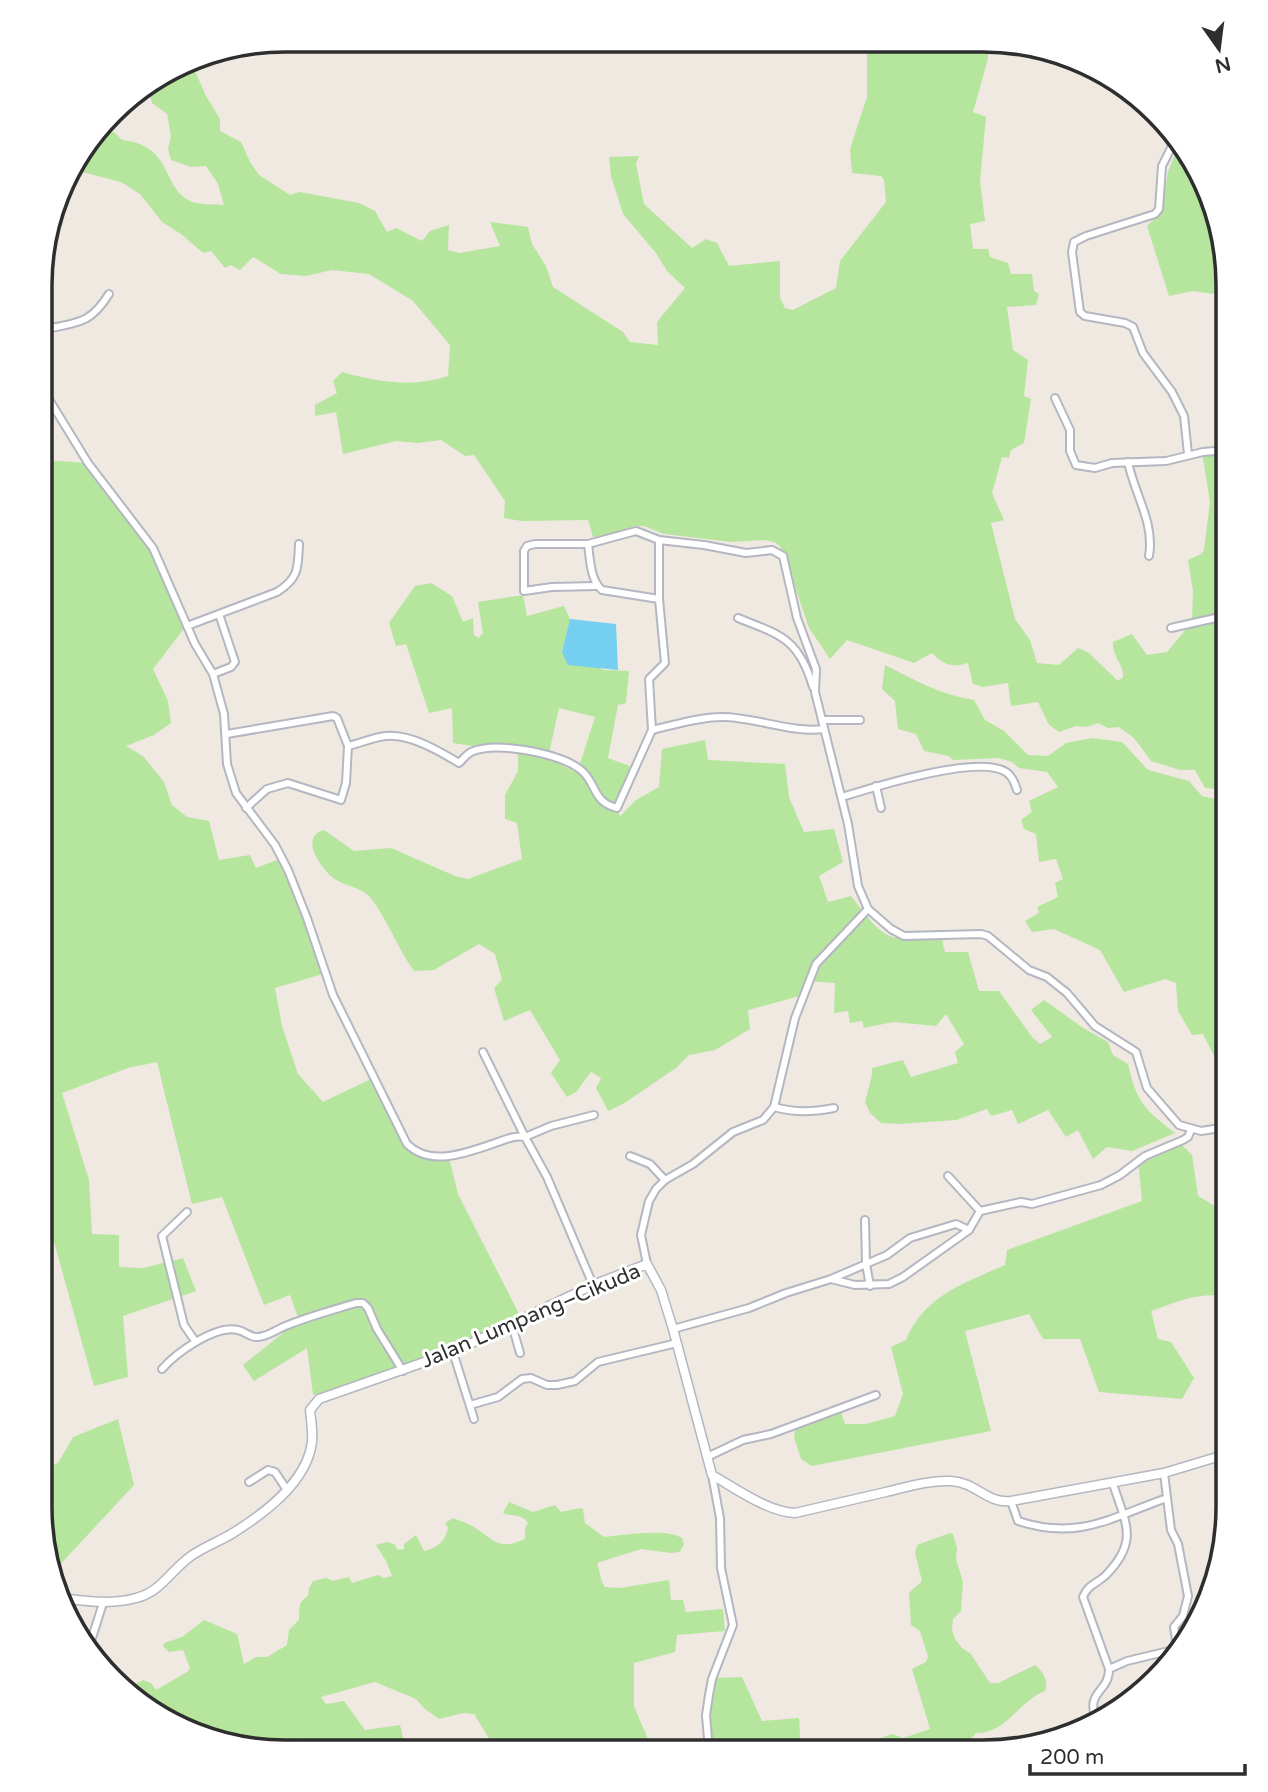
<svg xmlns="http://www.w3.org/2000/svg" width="1268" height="1792" font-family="'Varela Round',sans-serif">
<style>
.green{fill:#b6e59e;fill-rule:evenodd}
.water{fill:#75cff0}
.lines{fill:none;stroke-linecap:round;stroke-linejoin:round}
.street-casing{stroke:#b4b7c1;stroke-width:10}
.secondary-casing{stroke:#b4b7c1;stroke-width:11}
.street{stroke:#fff;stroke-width:6}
.secondary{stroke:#fff;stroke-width:8}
.labels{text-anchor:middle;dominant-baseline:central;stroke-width:6;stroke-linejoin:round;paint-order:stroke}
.street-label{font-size:21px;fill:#2e2e2e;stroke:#fff}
.rim{fill:none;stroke:#2e2e2e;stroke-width:3.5}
</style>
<rect width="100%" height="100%" fill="#efe9e1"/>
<g class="green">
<path d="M867,42h120l1,17 -15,53 13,5 -6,64 5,40 -15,3 3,25h15l2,8 18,6 3,11h21l2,17 5,3 -3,11 -29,2 6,43 15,10 -4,36 7,3 -7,44 -13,7 -2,8 -7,-1 -10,36 12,27 -13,3 24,96 15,21 7,23 22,2 19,-17 11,5 29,28 5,-4c1,-13 -11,-20 -10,-35l19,-8 15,21 20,-3 25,-30 1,-31 -5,-31 13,-6 3,-4 6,-48 -8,-50 22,-2 4,26v93l-13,34v16l8,30 -6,22 11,13v106l-23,-2 -10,-18h-15l-29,-9 -17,-23 -15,-11 -11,1 -10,-5 -11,4 -11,-1 -17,6 -10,-7 -11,-23 -27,4 -3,-23 -25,4 -10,-3 -5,-21c-16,5 -24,2 -36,-10l-18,10 -67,-23 -17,19 -21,-31 -24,-71 -5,-11 -6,-4 -10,-2 -32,2 -68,-8 -20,-8h-10l-19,8 -22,3 -5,-17 -66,1 -18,-3 1,-17 -31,-46 -9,1 -24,-16 -23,3 -22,-2 -53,13 -7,-42 -21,4v-11l22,-12 -4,-12 9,-9c36,10 71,16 106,4l2,-31 -37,-44 -44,-27 -37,-4 -26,6 -25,-2 -28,-17 -13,13 -9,-5 -6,3 -14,-17 -8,2 -22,-19 -19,-12 -22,-28 -19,-12 -50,-13 2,-6 22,-27 19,-4 8,8c52,6 39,47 68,61 9,4 24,3 34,4l-6,-21 -12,-18 -15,1 -20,-7 -3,-11 3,-13 -4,-22 -15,-11 -4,-16 43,-25 15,34 14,23v12l21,11 9,20 9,13 31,20 10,-3 59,11 16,8 12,21 9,-4 26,13 8,-10 19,-6 -1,25 11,3 41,-7 -10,-24 38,5 4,17 14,22 7,21 70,45 7,10 28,3 -1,-23 28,-34 -18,-17 -11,-18 -33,-39 -12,-38 -2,-19 30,-1 -3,8 8,40 48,44 14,-9 11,4 12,23 51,-5v37l5,10 8,2 43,-22 4,-27 46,-59 -2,-22 -3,-4 -29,-3 -2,-24 17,-52z"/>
<polygon points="1178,147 1203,177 1228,285 1228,296 1193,291 1169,296 1147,226 1161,212 1168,172"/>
<polygon points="42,460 88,463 158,557 183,630 153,669 168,701 171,723 154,735 126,746 143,756 164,782 172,805 187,817 209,821 219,860 250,855 256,868 282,858 326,973 275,988 282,1026 298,1074 323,1102 377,1076 395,1113 402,1139 419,1154 448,1154 458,1194 520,1316 435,1360 313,1395 307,1348 254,1381 243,1365 299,1320 290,1295 264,1305 222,1197 192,1204 157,1062 128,1068 62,1093 89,1180 92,1234 119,1235 119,1267 143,1268 183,1258 196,1291 123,1316 128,1377 94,1386 54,1242 41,1245 41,852 49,850 41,818"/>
<path d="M431,583l21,13 11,26 10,-4 1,17 5,3 4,-5 -5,-31 45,-7 4,21 37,-10 6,13 -8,33 42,18 25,1 -3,32 -8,2 -10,53 24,9 -15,42 3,7 16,-16 23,-13 3,-38 43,-9 3,20 77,4 4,33 15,35 30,-3 9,33 -24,14 9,26 23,-6c35,46 34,44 91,44l3,12h23l11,39h20l33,46 8,7 12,-7 -21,-27 13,-10 39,28 25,14 5,13 15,9c9,39 16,45 47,69l-43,18 -25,-4 -14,12 -15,-29 -12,7 -18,-27 -30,14 -6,-14 -21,6 -4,-7 -31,11 -57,4 -18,-1 -11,-10 -5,-11 7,-27v-7l31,-8 8,17 47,-14 -3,-11 9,-8 -18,-30 -10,12 -43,-4 -29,6 -2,-7 -12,2 -2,-12 -14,2 1,-30 -27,-2 -8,15 -52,14 2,19 -35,21 -26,5 -13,13 -53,36 -15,7 -12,-23 5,-10 -10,-6 -15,20 -9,5 -16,-24 9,-13 -30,-50 -26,11 -10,-33 8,-8 -7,-26 -16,-10 -45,26 -20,1c-16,-22 -25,-48 -41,-70 -10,-15 -29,-14 -41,-24 -12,-11 -33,-40 -8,-47l30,21 37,-3 64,28 13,3 54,-20 -5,-36 -12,-4v-24l13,-24v-18l-65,-10 -1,-35 -23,5 -23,-69 -10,2 -7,-23 26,-37zM559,708l36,9 -18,56 -29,-15z"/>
<path d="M885,665c29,15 56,30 89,35l11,20 19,11 24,24 20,1 18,-13 26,-5 30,4 26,28 41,11 13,15 16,4 1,68h8v186l-11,6 -13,-26 -11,1 -14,-24 -2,-28 -11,-4 -41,13 -24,-42 -46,-21 -22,3 -7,-11 14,-8 -2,-6 21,-10 -3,-14 8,-4 -7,-20 -17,3 -3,-28 -12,-5 -3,-9 11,-8 -3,-11 29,-14 -11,-15 -28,-4 -7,-6 -13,-4 -46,2 -4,-4 -25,-5 -8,-17 -18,-5 -3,-28 -13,-12z"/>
<path d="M1179,1142l13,13 6,41 29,17v84c-28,-6 -49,5 -76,14l7,28 13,3 23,36 -12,21 -83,-7 -19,-53h-37l-14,-25 -64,17 26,100 -179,35 -11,-7 -7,-22 2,-12 45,-12 4,11h21l29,-8 8,-22 -12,-47 15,-7c18,-44 58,-57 99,-75l2,-15 135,-49 -4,-41z"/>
<polygon points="118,1419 134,1485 55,1570 40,1507 40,1471 58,1463 73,1437"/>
<path d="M509,1502l24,10 22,-7 6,7 19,-4 3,1 2,14 19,14c19,-2 63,-9 78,1l2,6 -4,8 -9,1 -30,-4 -44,14 5,19 3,5 15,1 49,-8 2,20h12l3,12 37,-3 2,22 -48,4 -2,17 -41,11v43l19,45 -149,-1 -14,-10 -16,-26 -11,-1 -24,6 -14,-10 -9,-10 -41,-17 -54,15 5,7 18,-3 21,29 35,-5 6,25h-87l-6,-7 -14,-5 -3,3 2,9h-44l-105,-40 -20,-22 14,-8 8,3 5,7 31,-18 3,-4 -7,-18 -14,2 -6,-6 1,-3 18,-6 22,-17 33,14 7,30 12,-7h11l20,-12 2,-15 10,-10c1,-12 -2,-17 9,-24l1,-8 4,-7 13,-3 7,3 16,-4 3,6 26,-8 6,3 8,-2 -6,-15 -10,-16 11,-3 7,2 4,6 6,-1v-5l12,-9 8,16c13,-3 21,-9 24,-23l-3,-5 8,-5c7,3 15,5 21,9 22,14 24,24 51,12v-11l3,-5c-7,-10 -16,-6 -25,-10z"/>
<path d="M950,1533l3,1 4,14 -1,11 7,23 -2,29 -8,8 -1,11 3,9 7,9 9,6 19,29h8l37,-18c8,6 14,17 10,26 -25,9 -39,43 -69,42l-7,8 -2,11 -118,-1v-2l43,-15 11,4 27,-9 -18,-60 14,-7 2,-5 -8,-26 -9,-6 -2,-32 13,-12 -7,-28 2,-8z"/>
<polygon points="742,1677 762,1721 799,1718 801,1751 711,1751 708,1704 714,1678"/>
</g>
<polygon class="water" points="570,619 616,624 618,670 568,665 562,652"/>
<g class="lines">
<g class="street-casing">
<g id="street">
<polyline points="1174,142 1162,166 1159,209 1155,214 1086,236 1074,242 1072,252 1080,312 1085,316 1125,323 1133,327 1143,353 1172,392 1184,416 1188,454"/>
<path d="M42,330c34,-8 47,-4 67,-36"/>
<path d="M42,388l46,75 65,85 42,96 18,30 11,40 3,50 9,29 39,52 13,25 19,48 26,77 74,149c24,24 62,8 91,-2 9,-3 17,-7 27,-5l22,40 46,108"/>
<polyline points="1055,398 1070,430 1070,451 1076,465 1095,468 1112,463 1166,461 1203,452 1228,450"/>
<path d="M1128,462c6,31 27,61 21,94"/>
<path d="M588,544c2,14 2,36 14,46l57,9"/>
<polyline points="597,586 552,587 524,591 524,551 527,546 535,544 588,544 636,531 659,540 704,545 746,553 772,550 783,556 797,618 816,669 815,692 848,824 858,886 868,909 891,929 904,936 981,934 988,936 1029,970 1047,977 1067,993 1095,1026 1136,1052 1147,1088 1179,1125 1201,1131 1214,1129 1227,1130"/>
<path d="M738,618c43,17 61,21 75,69"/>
<path d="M187,626l90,-34c22,-14 21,-24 22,-48"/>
<polyline points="1171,628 1220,617 1228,619"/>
<polyline points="213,674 231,667 235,662 219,614"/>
<polyline points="822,720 860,720"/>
<path d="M652,730c22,-5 47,-13 70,-13 34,0 67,16 102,12"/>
<path d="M227,734l106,-18 4,2 11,28c13,-3 26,-9 38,-10 25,-2 53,15 73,27 4,-4 7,-8 12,-11 26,-11 88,1 110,18 16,13 11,32 36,38l35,-78 -3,-51 16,-16 -6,-64v-59"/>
<polyline points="876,786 881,808"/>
<path d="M842,797c32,-10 136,-43 164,-25 6,4 9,11 11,18"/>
<polyline points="246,808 267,789 288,783 341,800 346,783 348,746"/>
<polyline points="483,1052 525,1137 551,1126 594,1115"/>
<path d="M774,1107c22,6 38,5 60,1"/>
<polyline points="630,1156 650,1164 665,1180"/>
<polyline points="980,1211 1021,1202 1032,1204 1101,1185 1120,1175 1145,1156 1183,1140 1188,1137 1191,1130"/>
<polyline points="187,1212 162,1236 184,1325 195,1341"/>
<polyline points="647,1264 641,1235 649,1201 656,1189 665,1180 693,1164 733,1132 763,1120 774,1107 795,1018 816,964 868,909"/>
<polyline points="831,1279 866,1264 865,1220"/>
<polyline points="870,1286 866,1264 887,1255 910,1238 956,1224 969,1230"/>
<polyline points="512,1325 520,1353"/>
<polyline points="673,1329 749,1308 786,1293 831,1279 855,1285 889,1284 903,1277 969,1230 980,1211 948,1176"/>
<polyline points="453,1352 474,1419"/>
<path d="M162,1369c14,-16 54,-45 76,-39 9,2 14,10 25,6 9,-2 16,-8 25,-11 22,-9 45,-15 68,-22h7l5,5 9,21 26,42"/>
<polyline points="470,1405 498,1397 522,1379 531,1378 547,1385 557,1385 575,1381 598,1362 677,1343"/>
<polyline points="707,1457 743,1440 771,1434 876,1395"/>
<polyline points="249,1482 268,1470 275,1472 287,1490"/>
<path d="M1011,1501l7,20c61,20 94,-4 149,-23"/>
<polyline points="90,1644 103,1603"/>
<polyline points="1109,1669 1127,1661 1173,1650 1177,1646 1174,1627 1183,1616 1188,1596 1178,1544 1171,1530 1164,1473"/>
<path d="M1097,1722c-13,-32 12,-28 12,-53l-26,-72c5,-13 14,-13 23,-22 33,-34 20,-51 7,-91"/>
<polyline points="709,1751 706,1715 709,1695 712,1679 733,1625 721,1568 720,1518 712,1475"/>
</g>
</g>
<g class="secondary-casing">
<path id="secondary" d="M61,1598c26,3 50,7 75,0 25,-6 35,-28 55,-42 13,-9 29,-15 42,-23 32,-20 74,-51 79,-91 1,-10 -1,-22 -2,-32l9,-11 134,-47 140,-67 54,-21 14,26 12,39 39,146c23,13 56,37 83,38 30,-7 61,-14 91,-21 21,-5 43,-12 65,-11 25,1 36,23 60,20l153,-28 63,-19"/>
</g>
<use href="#street" class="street"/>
<use href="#secondary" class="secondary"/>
</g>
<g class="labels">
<g class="street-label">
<text transform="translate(531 1316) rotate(-23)">Jalan Lumpang–Cikuda</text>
</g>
</g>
<path d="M0 0H1268V1792H0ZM285 52H983A233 233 0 0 1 1216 285V1507A233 233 0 0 1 983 1740H285A233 233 0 0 1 52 1507V285A233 233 0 0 1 285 52Z" fill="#fff" fill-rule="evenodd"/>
<path class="rim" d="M285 52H983A233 233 0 0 1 1216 285V1507A233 233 0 0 1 983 1740H285A233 233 0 0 1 52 1507V285A233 233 0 0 1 285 52Z"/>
<g transform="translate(1219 49) rotate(166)" stroke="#ffffff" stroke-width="5" paint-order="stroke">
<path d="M0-5L12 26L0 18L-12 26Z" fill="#2e2e2e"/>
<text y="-10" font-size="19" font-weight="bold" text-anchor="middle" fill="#2e2e2e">N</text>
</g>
<path d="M1030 1764v10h215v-10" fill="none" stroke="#2e2e2e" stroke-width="3.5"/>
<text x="1040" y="1764" font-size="21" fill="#2e2e2e" stroke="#ffffff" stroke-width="5" paint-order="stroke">200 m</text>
</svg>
